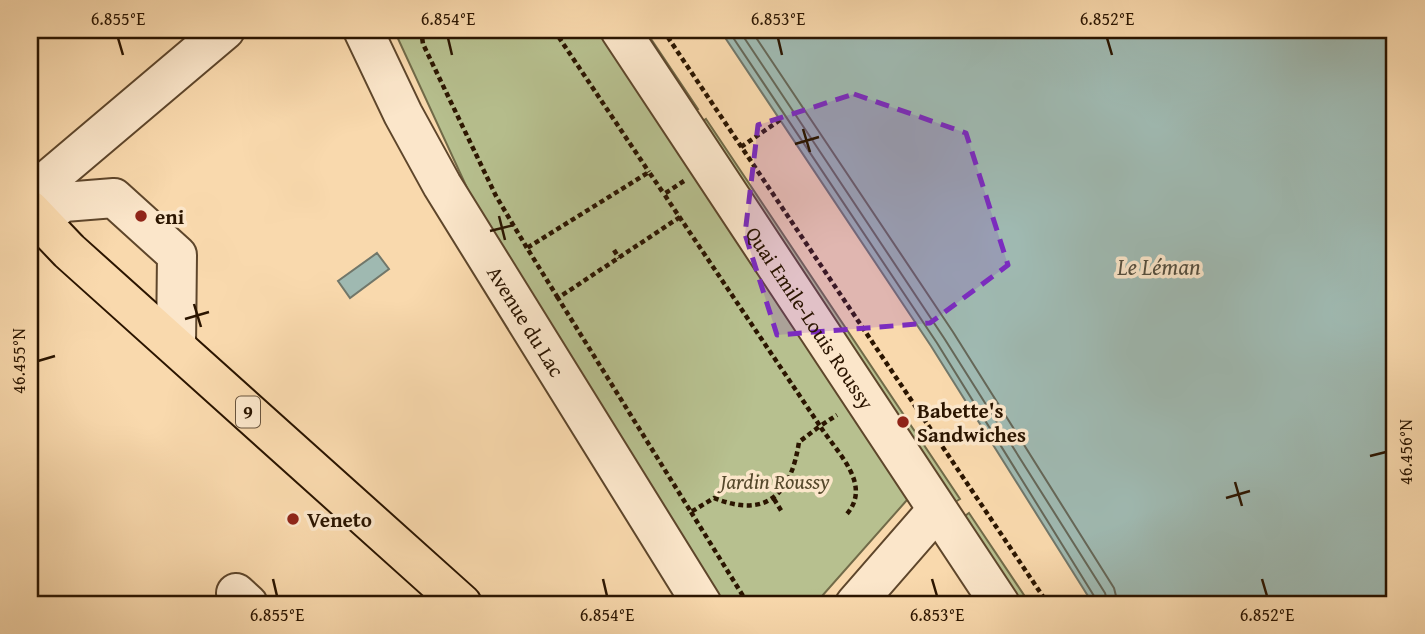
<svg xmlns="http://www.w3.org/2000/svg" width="1425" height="634" font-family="'Gentium Book Plus',serif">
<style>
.green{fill:#b7c08f;stroke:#716a48;stroke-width:2}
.water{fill:#9fb9b1;stroke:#71776a;stroke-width:2}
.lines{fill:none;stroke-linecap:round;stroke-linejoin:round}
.shore{stroke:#656758;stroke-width:2}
.minor-casing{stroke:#5e462b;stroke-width:42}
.major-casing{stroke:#2b1500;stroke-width:42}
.path{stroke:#2b1500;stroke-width:4.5;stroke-dasharray:5 3.5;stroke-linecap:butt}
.minor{stroke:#fbe6ca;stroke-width:38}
.major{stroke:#f9d9ad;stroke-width:38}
.marked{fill:#7b2cbf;fill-opacity:0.2;stroke:#7b2cbf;stroke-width:5;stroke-dasharray:14 9;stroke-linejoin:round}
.ticks{fill:none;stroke:#2b1500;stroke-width:2.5}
.poi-dot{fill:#8f2418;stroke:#fbe6ca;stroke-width:2.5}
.labels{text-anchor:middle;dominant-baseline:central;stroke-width:7;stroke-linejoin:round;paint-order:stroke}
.shield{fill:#fbe6ca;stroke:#69543d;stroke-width:2}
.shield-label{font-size:19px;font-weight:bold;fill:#2b1500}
.poi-label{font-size:21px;font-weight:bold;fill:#2b1500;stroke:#fbe6ca;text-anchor:start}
.street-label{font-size:21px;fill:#2b1500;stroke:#fbe6ca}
.park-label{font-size:21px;font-style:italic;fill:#55482b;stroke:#fbe6ca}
.water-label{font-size:23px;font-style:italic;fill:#544e3e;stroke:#fbe6ca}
.neatline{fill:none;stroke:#2b1500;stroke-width:2.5}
.ticks-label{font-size:18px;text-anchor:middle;fill:#2b1500}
</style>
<rect width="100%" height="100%" fill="#f9d9ad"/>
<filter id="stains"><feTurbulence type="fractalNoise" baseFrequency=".00286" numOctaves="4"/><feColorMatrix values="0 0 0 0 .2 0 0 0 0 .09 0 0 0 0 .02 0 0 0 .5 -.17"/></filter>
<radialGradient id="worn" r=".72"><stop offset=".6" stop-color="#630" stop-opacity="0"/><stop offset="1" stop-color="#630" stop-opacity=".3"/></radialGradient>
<g class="green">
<polygon points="394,30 606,30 909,490 907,500 815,604 722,604 474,203"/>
<polygon points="633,30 645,30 698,109 688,114"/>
<polygon points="706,119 960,499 952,504 697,125"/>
<polygon points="969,513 1030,604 1018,604 961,519"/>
</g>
<g class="water">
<polygon points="720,30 1395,30 1395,604 1093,604 931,346"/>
<polygon points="377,253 389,269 350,298 338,281"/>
</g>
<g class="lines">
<g class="shore">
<polyline points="728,30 937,343 1099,604"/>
<polyline points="739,30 944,338 1105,593 1108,604"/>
<polyline points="751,30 953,332 1114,588 1118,604"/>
</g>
<g class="minor-casing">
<g id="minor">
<path id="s1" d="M363,30l40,84 39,71 260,419"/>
<path id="s2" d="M620,30l380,574"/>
<polyline points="30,195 225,30"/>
<polyline points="30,225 64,202 114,198 177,255 176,346"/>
<polyline points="236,593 248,604"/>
<polyline points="855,604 936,511"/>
</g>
</g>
<g class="major-casing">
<polyline id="major" points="30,210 69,251 462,604"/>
</g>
<g class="path">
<polyline points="421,30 423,44 496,196 527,248"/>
<polyline points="554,30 649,172"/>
<polyline points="663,30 1048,604"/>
<polyline points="400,34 412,30"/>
<polyline points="741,147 780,120"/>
<polyline points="684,181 664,194 820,426 837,415"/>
<path d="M680,217l-122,81 133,214 23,-14c53,21 77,-4 85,-56l21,-16c18,28 53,59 26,89"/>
<polyline points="614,250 619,258"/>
<polyline points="558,298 527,248 649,172 664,194"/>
<polyline points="774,499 782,512"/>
<polyline points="691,512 748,604"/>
</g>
<use href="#minor" class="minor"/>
<use href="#major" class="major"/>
</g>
<path class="marked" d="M854,94l112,39 42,132 -78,58 -153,12 -32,-101 13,-109z"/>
<path class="ticks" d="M118,38l5,17M448,38l4,17M778,38l4,17M1107,38l5,17M803,129l7,23M795,144l24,-7M499,216l6,24M490,231l24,-6M194,304l7,23M185,319l24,-7M38,361l17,-5M1370,456l16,-4M1235,482l7,24M1226,498l24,-7M273,579l4,17M603,579l4,17M932,579l5,17M1262,579l5,17"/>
<g class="poi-dot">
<circle cx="141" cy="216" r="7"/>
<circle cx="903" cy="422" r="7"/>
<circle cx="293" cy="519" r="7"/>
</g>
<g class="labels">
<rect class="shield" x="236" y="396.5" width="24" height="31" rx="5"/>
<g class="shield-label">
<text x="248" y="412">9</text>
</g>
<g class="poi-label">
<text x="155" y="216">eni</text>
<text x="917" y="410">Babette's<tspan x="917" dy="24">Sandwiches</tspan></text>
<text x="307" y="519">Veneto</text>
</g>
<g class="street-label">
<text stroke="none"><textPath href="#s2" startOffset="345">Quai Emile-Louis Roussy</textPath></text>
<text stroke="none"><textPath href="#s1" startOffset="334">Avenue du Lac</textPath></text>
</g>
<g class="park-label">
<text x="775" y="481">Jardin Roussy</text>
</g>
<g class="water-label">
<text x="1159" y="266">Le Léman</text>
</g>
</g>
<rect width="1425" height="634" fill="none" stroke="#f9d9ad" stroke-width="77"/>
<rect x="38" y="38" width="1348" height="558" class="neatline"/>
<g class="ticks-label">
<text x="118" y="25">6.855°E</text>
<text x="448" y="25">6.854°E</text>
<text x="778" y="25">6.853°E</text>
<text x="1107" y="25">6.852°E</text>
<text transform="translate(19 361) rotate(-90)" y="6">46.455°N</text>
<text transform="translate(1406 452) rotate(-90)" y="6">46.456°N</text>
<text x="277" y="621">6.855°E</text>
<text x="607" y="621">6.854°E</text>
<text x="937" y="621">6.853°E</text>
<text x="1267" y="621">6.852°E</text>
</g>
<rect width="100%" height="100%" filter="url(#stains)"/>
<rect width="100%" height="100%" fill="url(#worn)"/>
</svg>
